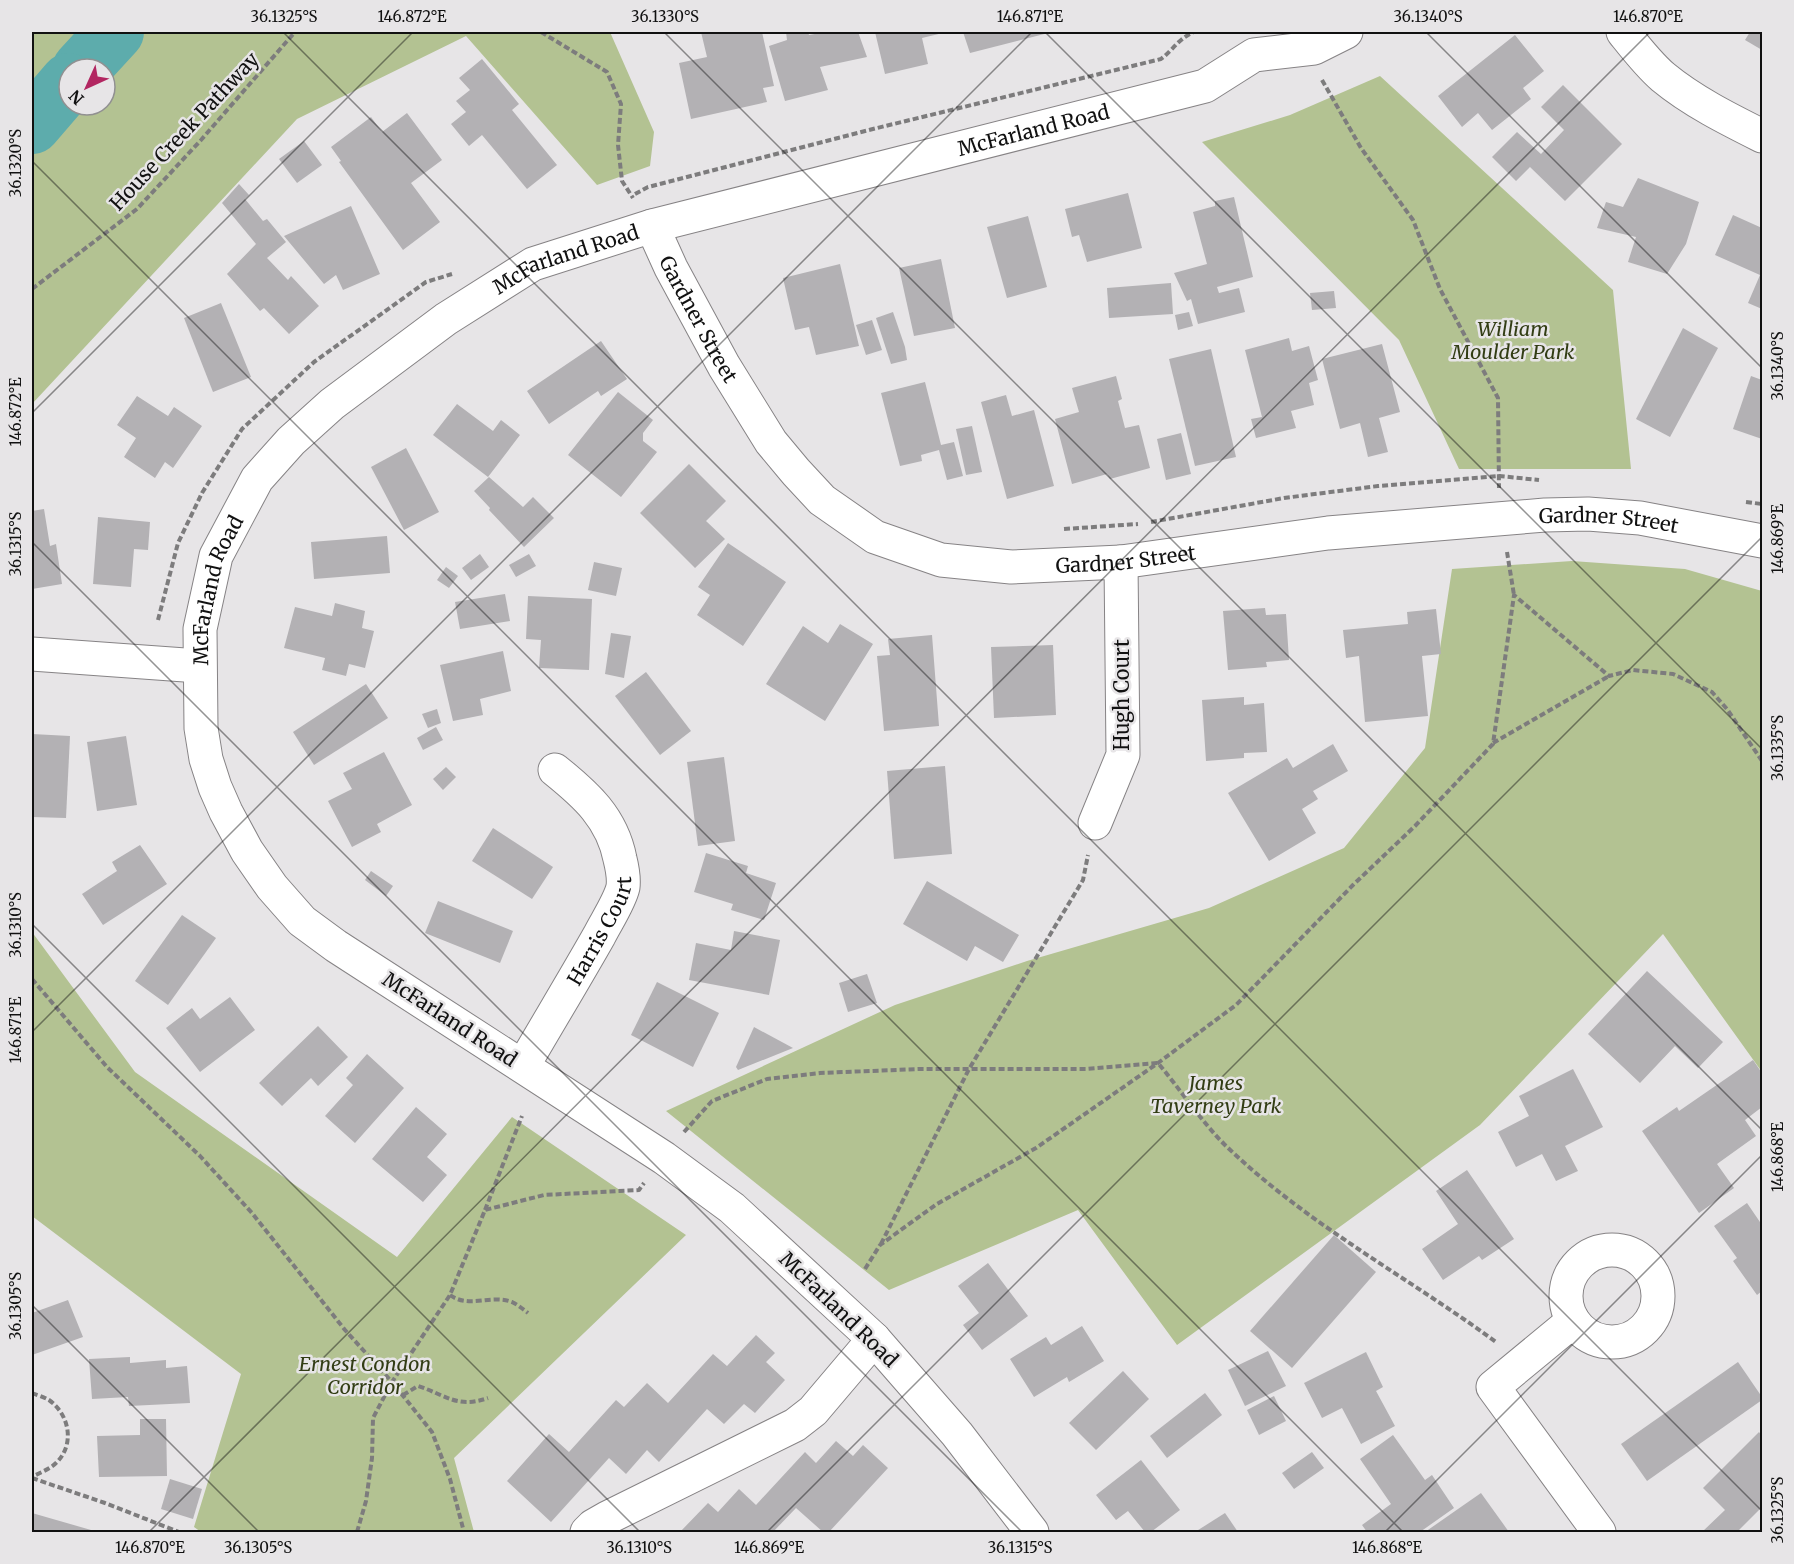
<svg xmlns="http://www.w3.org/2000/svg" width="1794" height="1564" font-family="Merriweather,serif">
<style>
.park{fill:#b3c292;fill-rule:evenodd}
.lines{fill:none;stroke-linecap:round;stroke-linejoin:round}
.river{stroke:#5dacac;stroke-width:58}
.building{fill:#b3b1b4}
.minor-casing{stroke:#868385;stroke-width:35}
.path{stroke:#7d7c7d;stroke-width:4;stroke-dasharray:6 3;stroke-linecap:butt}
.minor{stroke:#fff;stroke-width:33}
.ticks{fill:none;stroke:#111;stroke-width:1.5;stroke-opacity:0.45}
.labels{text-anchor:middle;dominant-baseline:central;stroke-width:5;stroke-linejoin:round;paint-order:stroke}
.street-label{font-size:20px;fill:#111;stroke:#e7e5e7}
.park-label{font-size:20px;font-style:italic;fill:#323d14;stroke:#e7e5e7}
.neatline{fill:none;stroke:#111;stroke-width:2}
.ticks-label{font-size:15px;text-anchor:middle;fill:#111}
</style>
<rect width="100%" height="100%" fill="#e7e5e7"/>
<g class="park">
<path d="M32,32h578l44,100 -4,34 -53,19 -131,-149 -169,83 -265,285zM69,69h36v36h-36z"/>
<polygon points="1380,76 1613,290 1631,469 1459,469 1399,340 1202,142 1290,115"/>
<polygon points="1572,561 1685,569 1762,591 1762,1072 1663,934 1480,1125 1177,1345 1078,1210 889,1290 666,1111 895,1005 1027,961 1209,908 1344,848 1425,748 1452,569"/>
<polygon points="32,932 135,1072 397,1257 512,1117 686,1235 454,1458 474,1532 201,1532 194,1527 241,1374 32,1216"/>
</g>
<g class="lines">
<g class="river">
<polyline points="81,69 115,32"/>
<polyline points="32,125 69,82"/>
</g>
</g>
<g class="building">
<polygon points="701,32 762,32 774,86 763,88 767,102 691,119 679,63 707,57"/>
<polygon points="786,32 808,32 809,35 826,32 858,32 867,57 820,67 828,90 785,101 769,46 787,40"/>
<polygon points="875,32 947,32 922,38 928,64 885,74"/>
<polygon points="963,32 1052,32 970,53"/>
<polygon points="1750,32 1762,32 1762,50 1745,40"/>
<polygon points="1515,35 1544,71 1523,88 1531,99 1492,130 1478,113 1462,127 1438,96"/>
<polygon points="482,59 519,104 512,110 557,165 527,189 482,135 469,146 451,124 466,112 456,101 470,90 459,78"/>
<polygon points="1563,85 1622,144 1565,201 1530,167 1516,181 1492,157 1517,132 1541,154 1564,130 1541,107"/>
<polygon points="407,113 442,160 411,183 440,222 403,250 339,162 341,161 331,147 371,117 382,132"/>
<polygon points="304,141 322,165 297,183 279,159"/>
<polygon points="1638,178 1699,202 1686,244 1667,274 1628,262 1636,237 1597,228 1606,202 1623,207"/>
<polygon points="239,184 249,195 245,199 263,221 267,219 286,242 267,258 288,280 291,276 319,306 289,334 264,308 260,311 227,274 256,244 222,203"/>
<polygon points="1128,193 1142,248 1087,262 1079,235 1072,237 1065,209"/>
<polygon points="1234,197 1253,277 1217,287 1219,293 1239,288 1245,312 1198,324 1191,299 1187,301 1174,273 1207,264 1193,212 1215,206 1215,201"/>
<polygon points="351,206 380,274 343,290 336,275 324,284 284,236"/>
<polygon points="1733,215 1762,228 1762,309 1748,303 1760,275 1715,255"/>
<polygon points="1028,216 1047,287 1007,298 987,227"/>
<polygon points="941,259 955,328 914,336 899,268"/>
<polygon points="840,264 859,346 816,355 809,327 795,330 783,278"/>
<polygon points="1171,283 1173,314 1109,318 1107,288"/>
<polygon points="1334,291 1336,308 1312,310 1310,293"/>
<polygon points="221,303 251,377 213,392 184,318"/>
<polygon points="893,312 905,347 907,360 891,364 876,318"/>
<polygon points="1189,312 1193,326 1178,330 1175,315"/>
<polygon points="872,320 882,350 866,355 856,325"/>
<polygon points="1683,328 1718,348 1670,437 1636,419"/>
<polygon points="1289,338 1292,351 1309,346 1318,380 1309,383 1314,405 1291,411 1296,428 1256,438 1251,419 1262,417 1245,350"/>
<polygon points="601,341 627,379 601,396 598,391 549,424 527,391"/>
<polygon points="1382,344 1400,412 1379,418 1388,452 1368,457 1360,423 1340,429 1322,359"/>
<polygon points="1211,349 1236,457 1195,466 1169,359"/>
<polygon points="1116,376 1122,399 1118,401 1125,428 1139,425 1150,468 1110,479 1107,474 1072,484 1055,419 1079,412 1072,388"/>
<polygon points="1751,376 1762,380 1762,439 1733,429"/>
<polygon points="925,382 941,445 954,442 963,476 947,480 939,450 921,455 922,461 900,466 881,393"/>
<polygon points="618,392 653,420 643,433 643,441 657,452 621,497 568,455"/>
<polygon points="1006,395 1012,416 1034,410 1054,486 1007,499 981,402"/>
<polygon points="137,396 168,416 174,407 202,426 173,468 165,462 155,478 124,457 136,438 117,425"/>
<polygon points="457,404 493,431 501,420 520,435 488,477 433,435"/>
<polygon points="972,426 982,472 966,475 956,429"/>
<polygon points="1181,433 1191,474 1166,480 1157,439"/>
<polygon points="406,448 439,512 404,530 371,467"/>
<polygon points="689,464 726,501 706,521 725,539 695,568 640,513"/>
<polygon points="489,477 523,507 533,497 554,518 524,547 489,510 490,508 474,491"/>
<polygon points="44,509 50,546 56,544 62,584 32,589 32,511"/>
<polygon points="98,517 150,522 148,550 134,549 131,587 93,584"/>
<polygon points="387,536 390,573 314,579 311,542"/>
<polygon points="728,543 786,582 743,646 697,615 710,595 698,587"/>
<polygon points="480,554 489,567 471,580 462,568"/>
<polygon points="529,554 536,566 516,577 509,565"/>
<polygon points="594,562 622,568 616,596 588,590"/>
<polygon points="446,567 458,576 449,588 437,580"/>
<polygon points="505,594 510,621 460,629 455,602"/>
<polygon points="528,596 592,599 589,670 539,668 541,640 526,639"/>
<polygon points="335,603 365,611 362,628 374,631 365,668 349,664 346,676 322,670 325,658 284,648 295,607 332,616"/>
<polygon points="1265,608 1266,615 1286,614 1289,660 1266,662 1267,667 1228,670 1223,611"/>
<polygon points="1436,609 1441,654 1422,656 1428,716 1365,722 1359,656 1346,658 1343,630 1408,624 1407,612"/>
<polygon points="840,624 873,644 825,721 766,684 803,626 828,643"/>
<polygon points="611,633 631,636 624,678 605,674"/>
<polygon points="932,635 939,726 884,731 877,656 890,655 888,639"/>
<polygon points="1053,645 1056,715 994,718 991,647"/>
<polygon points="503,651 511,691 480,699 483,715 453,721 440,665"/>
<polygon points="646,672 691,731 660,755 615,696"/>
<polygon points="366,684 388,718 314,765 293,732"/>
<polygon points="1244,697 1244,705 1264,703 1267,752 1244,753 1244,758 1206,761 1202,700"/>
<polygon points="437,709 441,723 428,728 422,714"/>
<polygon points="436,727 443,740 423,750 417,738"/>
<polygon points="32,734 70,736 66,818 32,817"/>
<polygon points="126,736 137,805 97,811 87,742"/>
<polygon points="1333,744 1348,771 1313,791 1318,799 1302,809 1316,833 1269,861 1228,793 1287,758 1293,768"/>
<polygon points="384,752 412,805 377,824 381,832 352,847 328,801 352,789 343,773"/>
<polygon points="724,757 735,841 698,846 687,762"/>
<polygon points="945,766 952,854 894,859 887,771"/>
<polygon points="446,767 456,777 443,790 433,779"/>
<polygon points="493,828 553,867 532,899 472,861"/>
<polygon points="140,845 167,884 103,925 82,894 117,871 112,862"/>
<polygon points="706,853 748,866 746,873 776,883 764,920 731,910 733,904 694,892"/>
<polygon points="371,871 393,886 386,896 365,880"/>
<polygon points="927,881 1019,935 1003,962 975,946 967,961 903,924"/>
<polygon points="438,901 513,931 500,963 425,933"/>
<polygon points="182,915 216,938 168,1005 135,981"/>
<polygon points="734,931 780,940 769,995 689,980 696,943 731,950"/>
<polygon points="1647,971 1723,1042 1698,1068 1675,1046 1640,1083 1588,1034"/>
<polygon points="867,974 877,1003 848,1012 839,983"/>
<polygon points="657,982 719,1013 693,1067 631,1035"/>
<polygon points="230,997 255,1030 200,1072 166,1028 192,1008 200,1019"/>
<polygon points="318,1026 348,1057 318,1086 311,1078 282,1106 259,1083"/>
<polygon points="754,1027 793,1048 738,1070 736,1067"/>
<polygon points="367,1054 404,1088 355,1143 325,1116 353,1085 346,1078"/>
<polygon points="1753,1060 1762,1073 1762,1107 1745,1120 1756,1136 1717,1164 1734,1188 1699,1213 1642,1131 1677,1107 1679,1111"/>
<polygon points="1573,1069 1603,1127 1565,1146 1578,1171 1556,1181 1542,1154 1516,1167 1498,1132 1529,1116 1519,1096"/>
<polygon points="416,1107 447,1134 427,1157 447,1175 423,1202 372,1159"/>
<polygon points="1467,1170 1514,1239 1482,1260 1479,1256 1443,1280 1422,1249 1458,1224 1436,1191"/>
<polygon points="1747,1203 1762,1225 1762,1291 1757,1295 1733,1261 1737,1258 1714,1226"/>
<polygon points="1334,1235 1376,1272 1292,1368 1250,1331"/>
<polygon points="988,1263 1028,1316 982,1350 963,1325 979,1313 958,1286"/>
<polygon points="68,1300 83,1337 32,1355 32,1313"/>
<polygon points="1082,1326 1104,1361 1069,1382 1067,1377 1034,1397 1010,1359 1046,1337 1051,1345"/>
<polygon points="756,1335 775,1353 766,1362 785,1380 755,1413 744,1404 724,1424 707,1409 659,1462 647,1450 626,1474 609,1458 551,1522 507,1481 549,1434 569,1452 616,1400 624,1407 647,1383 668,1403 713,1354 727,1366"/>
<polygon points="1268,1351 1286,1386 1245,1406 1228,1370"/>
<polygon points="1366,1352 1383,1387 1376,1391 1395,1426 1361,1444 1342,1408 1322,1418 1304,1383"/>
<polygon points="130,1357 130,1363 166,1360 166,1368 187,1366 190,1403 129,1406 128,1397 92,1399 89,1359"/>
<polygon points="1738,1362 1762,1397 1762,1400 1647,1481 1621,1444"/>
<polygon points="1123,1371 1149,1399 1096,1450 1069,1423"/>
<polygon points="1205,1393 1222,1415 1167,1458 1150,1436"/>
<polygon points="1274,1396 1286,1421 1259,1435 1247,1410"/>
<polygon points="140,1419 166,1419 167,1476 99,1477 97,1436 140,1435"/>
<polygon points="1759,1432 1762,1436 1762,1507 1737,1532 1702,1532 1725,1510 1703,1488"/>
<polygon points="1393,1435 1425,1480 1432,1475 1454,1508 1420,1532 1367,1532 1362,1525 1391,1504 1360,1459"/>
<polygon points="836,1441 853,1456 863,1445 888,1468 829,1532 823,1532 796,1508 773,1532 680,1532 708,1503 718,1512 739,1489 756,1505 805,1452 816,1463"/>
<polygon points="1312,1452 1324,1468 1294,1489 1282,1473"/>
<polygon points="1141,1460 1180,1510 1151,1532 1145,1532 1128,1511 1116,1520 1096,1495"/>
<polygon points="170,1479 202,1489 193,1519 161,1509"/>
<polygon points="1481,1493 1509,1532 1425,1532"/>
<polygon points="32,1513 98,1532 32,1532"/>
<polygon points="1225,1513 1238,1532 1195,1532"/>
</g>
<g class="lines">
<g class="minor-casing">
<g id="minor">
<path d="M1623,32c12,15 25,32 40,45 29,24 65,42 99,59"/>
<path id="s1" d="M652,226l19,42 53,98 47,76 25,30 26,28 53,37 66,23 70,7 110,-5 207,-29 217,-18 43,-1 52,4 122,23"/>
<polyline points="32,654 199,666"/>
<polyline points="1095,823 1123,755 1121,562"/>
<path id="s2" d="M523,1066c25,-43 51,-86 76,-130 7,-14 21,-35 24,-49 1,-8 -1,-20 -3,-28 -8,-41 -34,-64 -65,-89"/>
<circle cx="1612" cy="1296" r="46"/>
<polyline points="1573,1321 1493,1387 1599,1532"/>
<polyline points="587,1532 593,1526 607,1518 795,1425 813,1411 874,1339"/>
<path id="s3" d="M1032,1532l-75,-98 -83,-95 -142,-131 -68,-50 -328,-212 -34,-25 -30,-34 -25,-36 -21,-39 -11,-25 -9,-28 -5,-31 -1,-99 16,-73 41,-77 34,-38 41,-37 114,-85 87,-55 119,-38 553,-140 49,-31 60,-7 32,-16"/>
</g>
</g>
<g class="path">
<polyline points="541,32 607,72 621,104 618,145 622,181 633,198"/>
<polyline points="1322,80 1361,148 1413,220 1440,289 1498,398 1499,488"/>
<path d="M635,194l13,-7 229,-59 284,-69c12,-9 18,-21 33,-27"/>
<polyline points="32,289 137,209 201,140 295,32"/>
<polyline points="1746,502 1762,504"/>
<polyline points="1151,522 1284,498 1378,486 1499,476 1539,480"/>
<polyline points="1064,529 1138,524"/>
<polyline points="1507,552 1514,595"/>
<polyline points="158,620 178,543 202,493 242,429 314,362 426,282 452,274"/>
<polyline points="1493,743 1609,676"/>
<polyline points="32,979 107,1067 200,1156 252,1213 345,1330 392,1382 450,1295 485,1210 544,1195 639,1190 644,1183"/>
<path d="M684,1132l28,-31 55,-22 53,-6 100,-4h166l72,-6c21,25 44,59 66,81 81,79 182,132 272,198"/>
<polyline points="485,1210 522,1116"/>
<polyline points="881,1244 969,1069 1083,880 1088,855"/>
<polyline points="865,1269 880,1245 937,1204 1036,1148 1158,1063 1236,1005 1353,885 1415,826 1493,744 1514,595 1609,676 1633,670 1673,674 1712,692 1727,709 1762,761"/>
<path d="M450,1295c19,14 41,-1 62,7 6,3 11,7 16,11"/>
<path d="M32,1393c5,2 12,4 17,7 21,15 26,45 7,63 -6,6 -17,10 -24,14"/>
<path d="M403,1395l15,-9c28,9 39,23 70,12"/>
<polyline points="32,1478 105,1503 179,1532"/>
<polyline points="357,1532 366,1501 372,1458 373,1418 392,1382 432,1432 450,1479 464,1532"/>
</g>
<use href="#minor" class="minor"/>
</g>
<path class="ticks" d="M283,32l1479,1479M664,32l1098,1098M1045,32l717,717M1426,32l336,336M32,161l1371,1371M32,413l381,-381M32,542l990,990M32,924l608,608M32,1032l1000,-1000M32,1305l227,227M149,1532l1501,-1500M767,1532l995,-995M1385,1532l377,-377"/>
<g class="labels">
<g class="street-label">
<text stroke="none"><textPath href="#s3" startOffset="2312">McFarland Road</textPath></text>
<text transform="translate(184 131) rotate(-47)">House Creek Pathway</text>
<text stroke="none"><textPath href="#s3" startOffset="1826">McFarland Road</textPath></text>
<text stroke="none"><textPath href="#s1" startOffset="104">Gardner Street</textPath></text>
<text stroke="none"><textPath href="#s1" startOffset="1130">Gardner Street</textPath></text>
<text stroke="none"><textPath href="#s1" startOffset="644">Gardner Street</textPath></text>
<text stroke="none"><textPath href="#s3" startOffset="1322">McFarland Road</textPath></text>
<text transform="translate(1121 695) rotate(-90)">Hugh Court</text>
<text stroke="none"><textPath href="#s2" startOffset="156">Harris Court</textPath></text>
<text transform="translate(450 1019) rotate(33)">McFarland Road</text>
<text transform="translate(839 1309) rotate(44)">McFarland Road</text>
</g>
<g class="park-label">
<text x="1513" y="328">William<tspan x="1513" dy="23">Moulder Park</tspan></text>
<text x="1216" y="1082">James<tspan x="1216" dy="23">Taverney Park</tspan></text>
<text x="365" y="1363">Ernest Condon<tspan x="365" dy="23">Corridor</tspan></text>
</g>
</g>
<rect width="1794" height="1564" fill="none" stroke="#e7e5e7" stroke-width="66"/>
<g transform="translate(87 87) rotate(225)"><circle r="28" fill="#e7e5e7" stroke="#919091" stroke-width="1.5"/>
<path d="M0-4.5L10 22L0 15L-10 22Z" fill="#b22661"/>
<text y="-9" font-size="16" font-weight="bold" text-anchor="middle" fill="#111111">N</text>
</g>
<rect x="33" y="33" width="1728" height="1498" class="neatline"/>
<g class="ticks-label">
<text x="284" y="22">36.1325°S</text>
<text x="412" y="22">146.872°E</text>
<text x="665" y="22">36.1330°S</text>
<text x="1030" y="22">146.871°E</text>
<text x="1428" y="22">36.1340°S</text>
<text x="1648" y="22">146.870°E</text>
<text transform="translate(16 163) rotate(-90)" y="5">36.1320°S</text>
<text transform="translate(1778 366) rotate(-90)" y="5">36.1340°S</text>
<text transform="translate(16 412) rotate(-90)" y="5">146.872°E</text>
<text transform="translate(1778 539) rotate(-90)" y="5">146.869°E</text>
<text transform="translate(16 544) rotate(-90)" y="5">36.1315°S</text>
<text transform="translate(1778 748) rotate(-90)" y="5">36.1335°S</text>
<text transform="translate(16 925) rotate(-90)" y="5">36.1310°S</text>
<text transform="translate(16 1030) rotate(-90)" y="5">146.871°E</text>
<text transform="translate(1778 1157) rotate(-90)" y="5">146.868°E</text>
<text transform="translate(16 1306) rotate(-90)" y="5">36.1305°S</text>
<text transform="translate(1778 1510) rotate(-90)" y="5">36.1325°S</text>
<text x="150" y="1553">146.870°E</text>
<text x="258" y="1553">36.1305°S</text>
<text x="639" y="1553">36.1310°S</text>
<text x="769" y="1553">146.869°E</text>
<text x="1020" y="1553">36.1315°S</text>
<text x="1387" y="1553">146.868°E</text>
</g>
</svg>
